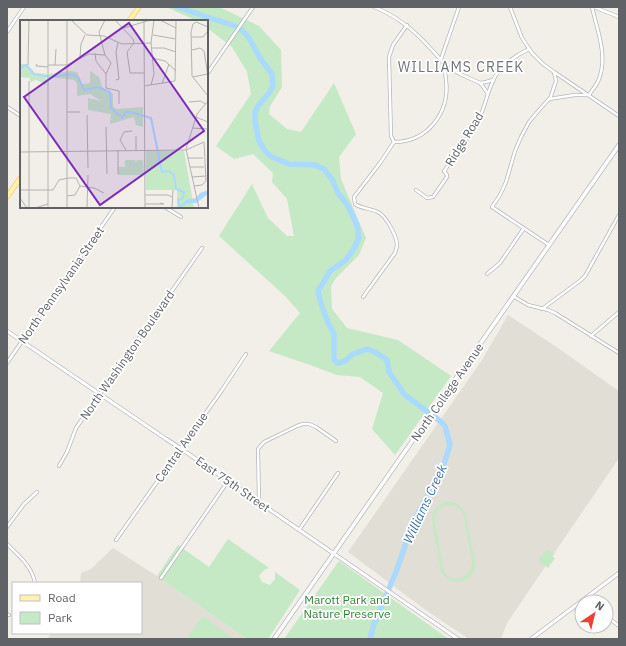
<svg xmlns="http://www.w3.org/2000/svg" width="626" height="646" font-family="'IBM Plex Sans',sans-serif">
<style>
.education{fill:#e1ded6}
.green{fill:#c5e8c5;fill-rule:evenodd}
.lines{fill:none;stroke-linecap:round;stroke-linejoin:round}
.river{stroke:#aadaff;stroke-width:5.5}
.minor-casing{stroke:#b5b8bc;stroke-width:4}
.tertiary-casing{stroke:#b5b8bc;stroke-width:4.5}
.secondary-casing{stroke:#b6babf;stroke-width:5}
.primary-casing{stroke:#f2c960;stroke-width:5.5}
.minor{stroke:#fff;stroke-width:2.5}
.tertiary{stroke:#fff;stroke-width:3}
.secondary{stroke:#fff;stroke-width:3.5}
.primary{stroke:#fff2af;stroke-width:4}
.labels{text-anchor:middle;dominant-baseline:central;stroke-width:3.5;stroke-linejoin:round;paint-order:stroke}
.street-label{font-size:12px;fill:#5f6368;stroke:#fff}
.park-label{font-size:12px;fill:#348238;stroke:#fff}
.water-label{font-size:13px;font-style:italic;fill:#4174aa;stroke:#fff}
.quarter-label{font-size:14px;letter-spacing:1px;fill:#70757a;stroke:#fff}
.inset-river{fill:none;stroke:#aadaff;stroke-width:2}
.inset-road{fill:none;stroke:#b3b3b1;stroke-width:1}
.view{fill:#7b2cbf;fill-opacity:0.15;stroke:#7b2cbf;stroke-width:2}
.inset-edge{fill:none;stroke:#5f6368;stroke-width:2}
</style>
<rect width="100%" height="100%" fill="#f1efe8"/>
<g class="education">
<polygon points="508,315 552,344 619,391 619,458 507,623 501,639 469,639 427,611 348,552 482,360"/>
<polygon points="113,548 157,576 247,639 47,639 51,633 141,633 141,583 80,583 81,573 91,569"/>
</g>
<g class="green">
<polygon points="166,7 219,7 259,26 281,50 282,87 270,106 269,114 287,129 301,132 334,83 356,134 339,157 341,179 366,238 359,255 336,278 331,286 332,309 347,328 398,340 451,376 395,455 372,429 383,393 360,377 337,375 313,366 269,351 300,313 285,296 219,236 252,184 268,218 287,236 294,236 287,199 272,182 273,173 253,154 234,159 216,146 251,94 247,72 232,47 207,28 207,21 197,21"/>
<path d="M448,501l6,1 5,3 6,7 10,49c3,22 -25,28 -34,10l-9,-50c-1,-11 6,-17 16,-20zM448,505c7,0 12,3 15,9l9,48c0,16 -20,24 -28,9 -2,-5 -2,-11 -3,-16 -2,-11 -4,-23 -6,-34 0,-9 4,-14 13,-16z"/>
<polygon points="228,539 269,568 264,570 259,576 262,582 270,585 275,579 275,572 300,590 268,639 247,639 157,576 178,545 209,567"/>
<polygon points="547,550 554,554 552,556 555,558 548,568 539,561 540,557"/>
<polygon points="339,561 443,635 449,639 284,639"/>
<polygon points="203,616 233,639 186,639"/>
</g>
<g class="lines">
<polyline class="river" points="177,7 235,26 243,31 249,38 260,58 272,74 273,85 270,92 258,106 255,112 255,121 259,141 265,151 272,157 289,164 315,165 324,169 332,179 338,193 348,206 357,225 359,238 353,250 346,260 330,271 318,291 320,300 324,312 329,325 334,334 334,360 338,363 345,361 353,354 367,349 375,352 387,360 389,372 405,395 440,421 445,426 450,445 442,470 414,520 396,572 374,624 370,639"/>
<g class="minor-casing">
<g id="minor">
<path d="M374,7c28,11 46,29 66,52"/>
<polyline points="510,7 522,38 532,53 543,64 554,72 619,116"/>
<polyline points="594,7 619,17"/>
<polyline points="7,32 24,7"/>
<polyline points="445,66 460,74 480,83 484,88 488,94"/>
<polyline points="207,74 253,7"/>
<polyline points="480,83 486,82 493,80"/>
<polyline points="550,99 556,81 554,72"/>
<polyline points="7,107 21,116"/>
<path d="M394,142c34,0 56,-30 52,-62 -1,-8 -1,-14 -5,-21l18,-52"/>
<polyline points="394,142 391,136 389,57 393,45 407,25"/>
<path d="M416,190l11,8 6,-1 14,-20v-2l-3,-4 1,-1c11,-17 24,-33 34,-51 6,-12 8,-26 14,-38 5,-14 23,-26 36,-32"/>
<polyline points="165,207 181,217"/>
<path d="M549,245l-57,-38 8,-12 6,-13 9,-31 6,-14 8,-15 11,-13 9,-10 26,-4h14c3,-5 8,-10 10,-16 9,-24 -2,-49 -7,-72"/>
<polyline points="487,274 500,263 524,228"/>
<polyline points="513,296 528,305 548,310 555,313 619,353"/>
<path d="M363,297l32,-44c1,-3 2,-6 2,-9 -1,-9 -11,-28 -19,-32 -8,-4 -16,-3 -23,-8l-1,-7 26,-34 14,-21"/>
<polyline points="542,309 581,280 585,276 619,215"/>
<polyline points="591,336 619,312"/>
<polyline points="7,363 115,207"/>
<polyline points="59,466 67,452 76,428 202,248"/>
<polyline points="259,502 258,449 264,442 297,426 303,424 309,424 316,427 336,441"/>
<polyline points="7,527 24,504 37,492"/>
<polyline points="299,530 338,473"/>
<polyline points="116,540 222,390 246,354"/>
<path d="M7,544c12,12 25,22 28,39"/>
<polyline points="161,578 228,481"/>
<polyline points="588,597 592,602"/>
<polyline points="7,614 9,615"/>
<polyline points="606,616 619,626"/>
</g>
</g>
<g class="tertiary-casing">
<g id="tertiary">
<polyline points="7,331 166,439 180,448 458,639"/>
<polyline points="531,639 619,573"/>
</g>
</g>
<g class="secondary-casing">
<polyline id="secondary" points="274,639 619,145"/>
</g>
<g class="primary-casing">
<g id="primary">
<polyline points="129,21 139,7"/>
<polyline points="7,197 21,177"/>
</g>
</g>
<use href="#minor" class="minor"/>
<use href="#tertiary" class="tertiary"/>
<use href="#secondary" class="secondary"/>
<use href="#primary" class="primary"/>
</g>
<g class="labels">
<g class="street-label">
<text transform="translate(464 139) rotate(-58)">Ridge Road</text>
<text transform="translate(61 285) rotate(-55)">North Pennsylvania Street</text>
<text transform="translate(127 355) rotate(-55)">North Washington Boulevard</text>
<text transform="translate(447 392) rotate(-55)">North College Avenue</text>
<text transform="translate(181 447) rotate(-55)">Central Avenue</text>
<text transform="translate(233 484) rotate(35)">East 75th Street</text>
</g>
<g class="park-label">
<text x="347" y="599">Marott Park and<tspan x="347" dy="14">Nature Preserve</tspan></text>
</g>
<g class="water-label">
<text transform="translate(425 504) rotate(-65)">Williams Creek</text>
</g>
<g class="quarter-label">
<text x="461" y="67">WILLIAMS CREEK</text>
</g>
</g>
<g transform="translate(20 20)">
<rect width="188" height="188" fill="#f1efe8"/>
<path d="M0,44h7l8,9 12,1 -1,11 -9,-5 -7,2v-4l-10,-1zM50,51l7,1 5,12 8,-1v-12l9,6 3,10 11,7v12l3,3 27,-2v20l-7,-2 -2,-8 -24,7 1,-10 -23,-4v-12l13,3 -11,-7 -13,2v-13l-3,-3 -25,-3v-3zM126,131h38l10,57h-17v-18h-31zM105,140h10l1,3 1,-3h6l1,15h-26v-8h7z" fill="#c5e8c5"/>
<path d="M188,170v4l-12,9h-8l-9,5 7,-8 10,-2 4,-5z" fill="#aadaff"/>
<path class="inset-river" d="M0,48l6,-3 8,9 17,3 19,-3 8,3 6,13 14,-3 12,5 1,16 11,10 4,-6h5l20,6 11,54 7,-1 5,4 2,14 8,3 -1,6 -5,2 2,8"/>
<path class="inset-road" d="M28,0v188M47,0v188M51,0l16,15 17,1 18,8 29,-1M85,0l-6,12 6,23 6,8 -5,11M95,0l18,19 1,4 -7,9 3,21h14M124,0l1,188M140,0l16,8M188,7l-12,-5 -3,2 -2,8 1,44 16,20M104,8l26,-8M133,15l23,4M171,17h12l5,-6M131,28h13l12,4M172,30l8,-2 4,3 4,25M75,33l1,8 10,13M60,37l1,-13 4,-9M132,38l13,3 11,10M17,44l-1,2 12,1M8,45l1,-45M28,45h19l22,-11 16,1M35,45l1,-16M86,54v14l13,3v13M173,57l14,-3M96,60l3,-1 -3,-27 2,-9M9,61v127M142,64l7,-20M131,65l3,-11 -3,-31 3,-23M124,66l31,-5 1,-61M169,82l12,-1 4,3M47,92h13M67,95l1,53M176,97l12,5M86,107l1,47M172,108l15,1M116,116v14M98,130v24M106,130l-6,-10 4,-8 8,-1M0,132l166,-2 18,-8 2,39 -4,4 -8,1M168,138h15M170,147h14M172,157l14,-1M60,166l14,2 10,5M0,170h33l6,-10 9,-2h8l4,8M125,175h23l4,2M47,176l8,-1 5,-9M0,178l7,10M125,184h19l-4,-1M67,187l1,-32M15,188l13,-4M152,188l1,-18M179,188l-13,-59 11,-35 11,-13"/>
<path class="view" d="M109,3l75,108 -104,74 -76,-108z"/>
<rect width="188" height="188" class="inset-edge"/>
</g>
<rect width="626" height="646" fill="none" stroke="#5f6368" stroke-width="16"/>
<rect x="12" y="582" width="130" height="52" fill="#ffffff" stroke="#bfc1c3"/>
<rect x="20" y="595" width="20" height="6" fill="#fff2af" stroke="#bfc1c3"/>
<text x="48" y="602" font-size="12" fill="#5f6368">Road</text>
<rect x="20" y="612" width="20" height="12" fill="#c5e8c5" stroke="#bfc1c3"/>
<text x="48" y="622" font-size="12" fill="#5f6368">Park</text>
<g transform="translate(594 614) rotate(35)"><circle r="19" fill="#ffffff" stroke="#bfc1c3"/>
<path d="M0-3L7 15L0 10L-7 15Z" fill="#ea4335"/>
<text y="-6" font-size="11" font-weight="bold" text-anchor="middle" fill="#5f6368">N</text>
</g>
</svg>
